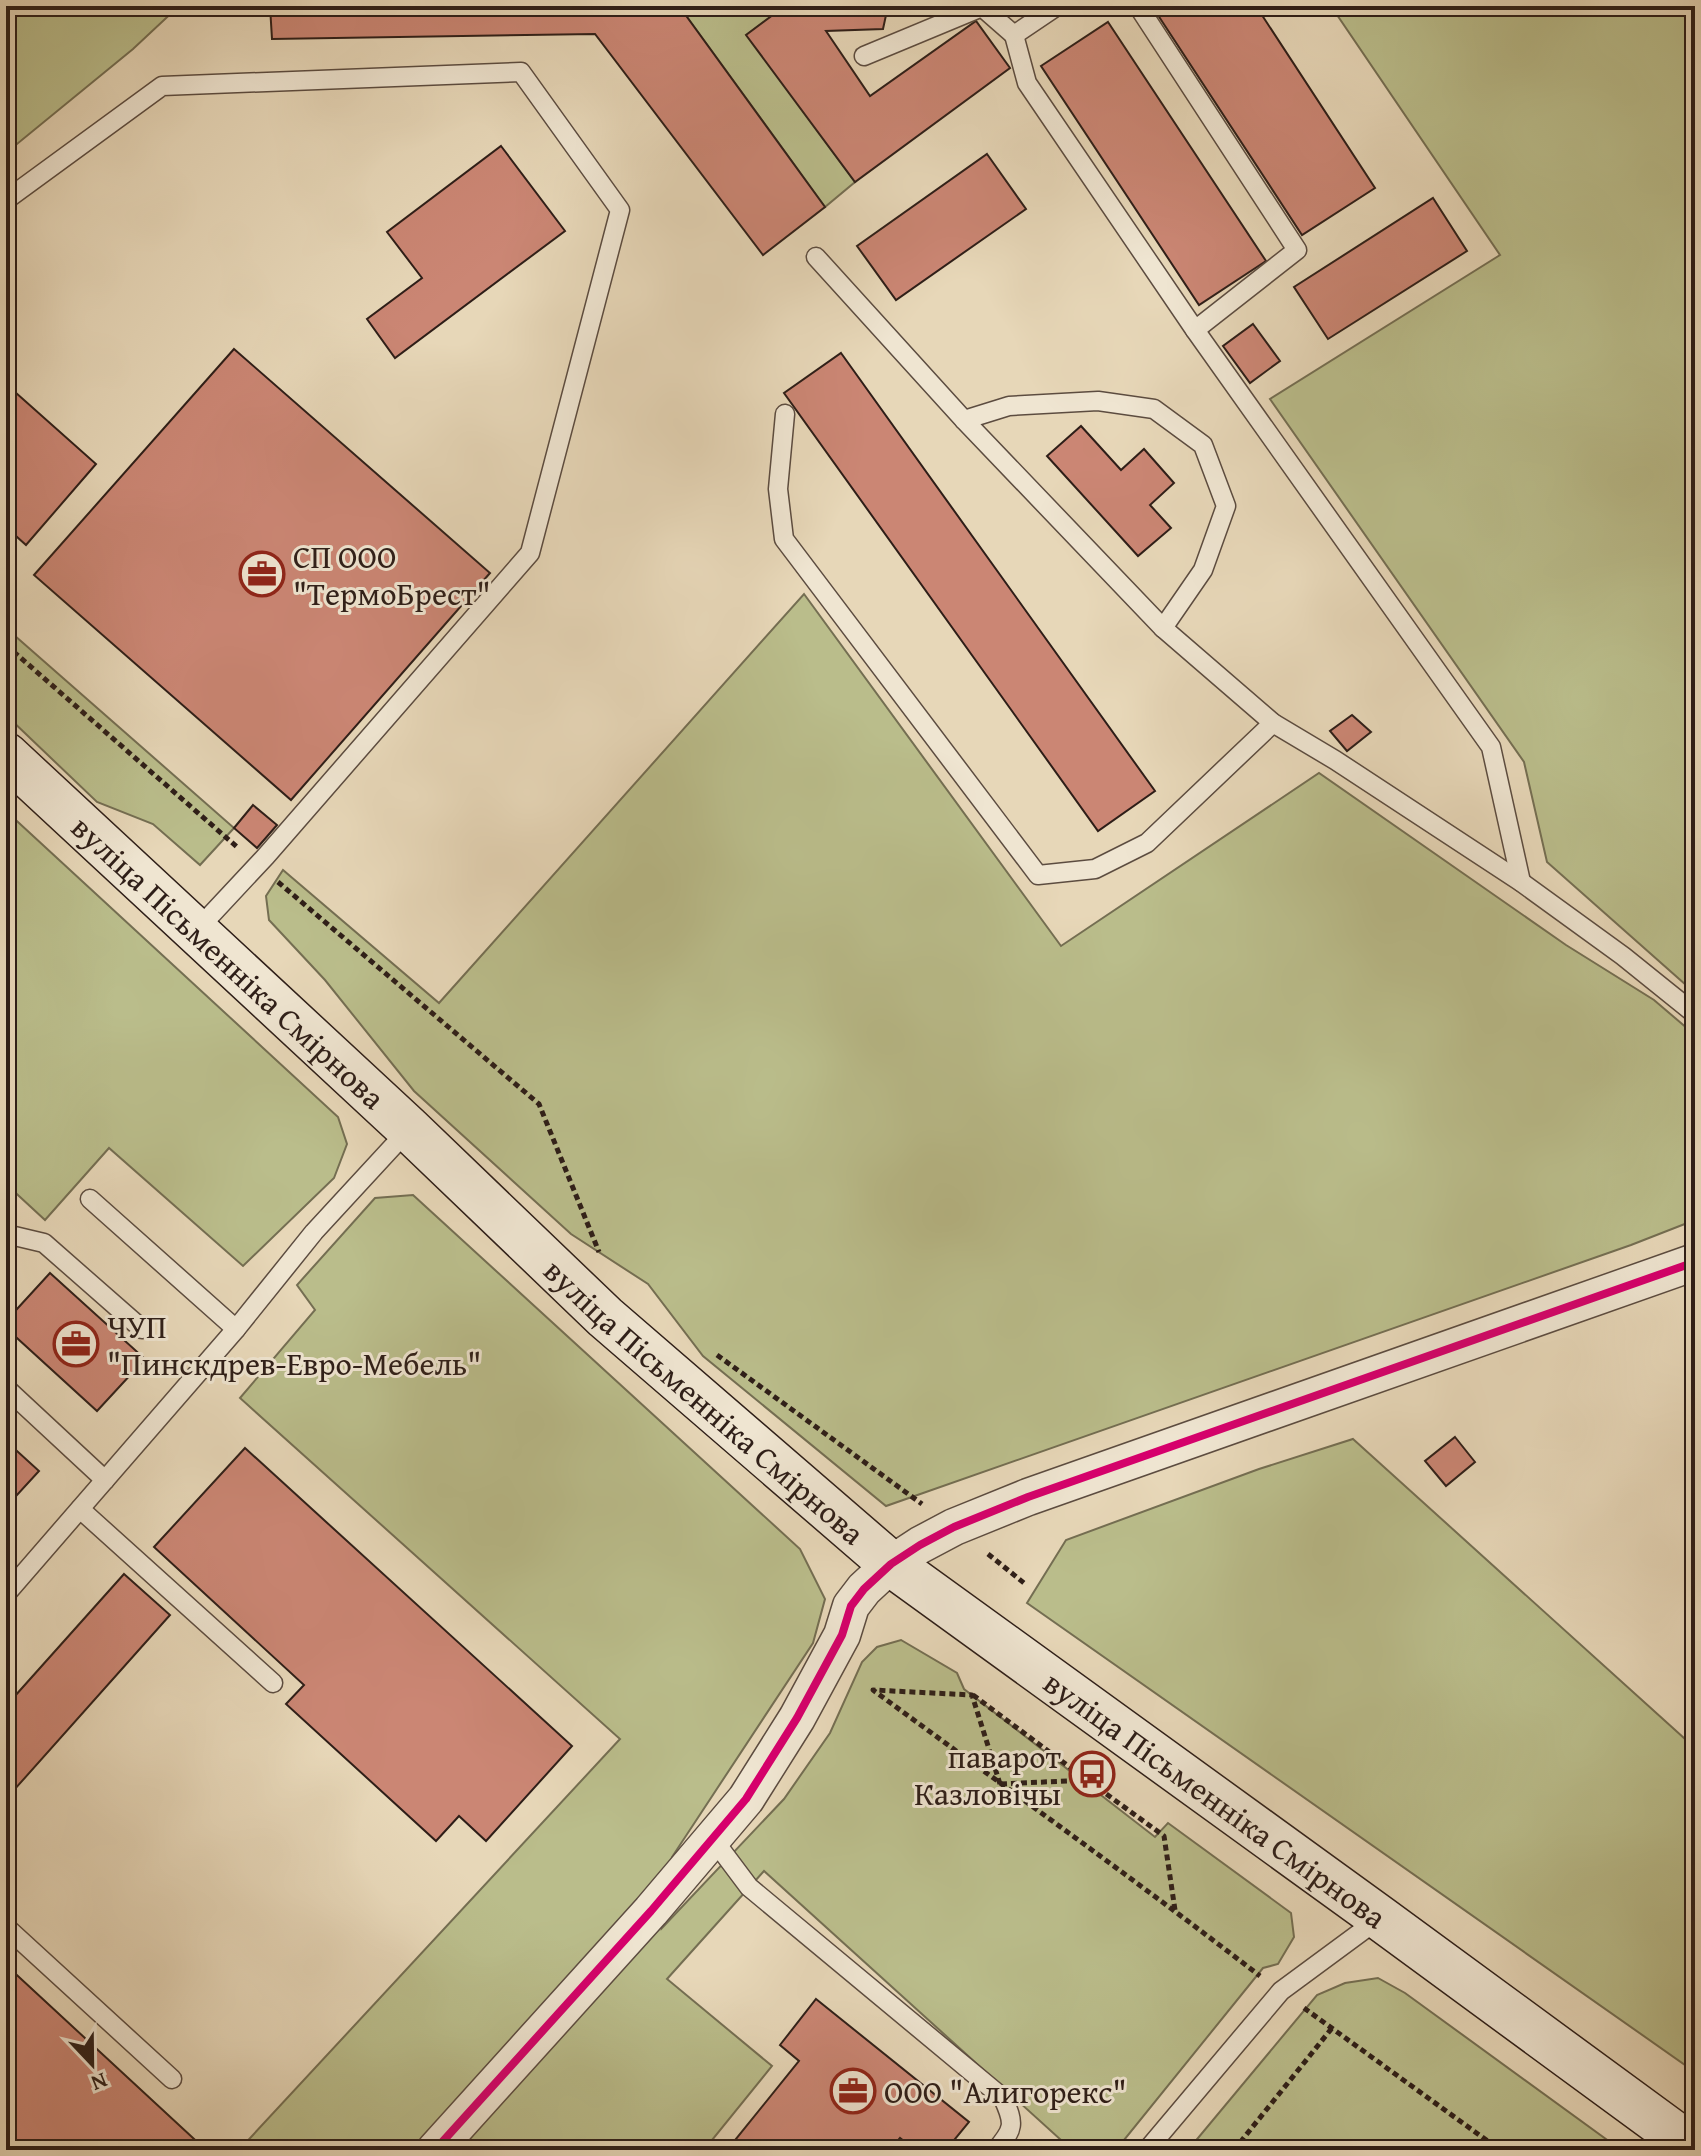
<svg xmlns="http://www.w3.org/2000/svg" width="1701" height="2156" font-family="'Gentium Book Plus',serif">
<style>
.green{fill:#babd8b;stroke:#746e52;stroke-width:2}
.building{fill:#cb8674;stroke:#2e1e18;stroke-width:2}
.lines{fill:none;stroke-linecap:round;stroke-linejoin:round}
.lane-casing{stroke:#5c4c40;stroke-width:21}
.street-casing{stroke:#5c4c40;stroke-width:39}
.secondary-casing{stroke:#2e1e18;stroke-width:47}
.path{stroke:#2e1e18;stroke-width:5;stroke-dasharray:6 4;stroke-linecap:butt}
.lane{stroke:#efe5d1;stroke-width:18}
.street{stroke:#efe5d1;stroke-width:36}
.secondary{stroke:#efe5d1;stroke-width:44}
.cycleway-casing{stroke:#efe5d1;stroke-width:13}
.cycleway{stroke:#d6006c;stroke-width:8}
.labels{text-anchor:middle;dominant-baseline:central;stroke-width:6;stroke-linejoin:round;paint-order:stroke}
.poi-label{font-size:32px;fill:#2e1e18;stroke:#efe5d1;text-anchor:start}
.street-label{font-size:32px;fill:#2e1e18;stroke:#efe5d1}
</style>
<rect width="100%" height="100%" fill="#e7d7b8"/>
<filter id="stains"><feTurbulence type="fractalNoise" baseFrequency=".0025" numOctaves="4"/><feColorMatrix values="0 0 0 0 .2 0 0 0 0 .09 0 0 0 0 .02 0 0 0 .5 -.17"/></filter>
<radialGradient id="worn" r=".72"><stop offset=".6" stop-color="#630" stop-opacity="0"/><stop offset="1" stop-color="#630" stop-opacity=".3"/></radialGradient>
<g class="green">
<polygon points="6,6 179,6 133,49 6,153"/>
<polygon points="679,6 785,6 747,35 855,182 825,207"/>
<polygon points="1331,6 1695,6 1695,993 1547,862 1524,762 1270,399 1500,255"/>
<polygon points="804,594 1061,946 1319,773 1566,945 1654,1000 1695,1035 1695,1220 1631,1245 886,1506 703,1356 648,1284 571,1234 414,1091 325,980 269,920 266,896 283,870 439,1003"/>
<polygon points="6,628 234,828 200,865 153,824 97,802 6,715"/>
<polygon points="6,811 338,1117 347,1144 334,1178 243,1266 109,1148 45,1220 6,1184"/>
<polygon points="413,1195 800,1549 825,1599 813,1643 672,1857 662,1928 784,1799 830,1733 862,1662 877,1647 901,1640 957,1673 964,1689 1155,1837 1168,1823 1291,1913 1294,1937 1278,1964 1263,1968 1116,2150 1072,2150 764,1871 667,1979 772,2066 704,2150 239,2150 620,1739 240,1398 315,1310 297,1285 375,1198"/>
<polygon points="1353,1439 1695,1748 1695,2072 1027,1603 1066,1540 1259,1469"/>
<polygon points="1378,1978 1405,1993 1621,2150 1188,2150 1317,1995 1345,1983"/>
</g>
<g class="building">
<polygon points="270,6 679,6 825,207 763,255 595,34 272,39"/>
<polygon points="785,6 888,6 883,29 826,31 870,96 976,21 1010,68 855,182 746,35"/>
<polygon points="1152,6 1256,6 1375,188 1302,235"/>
<polygon points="1108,22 1266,261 1199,305 1041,66"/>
<polygon points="501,146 565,231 395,358 367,319 422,278 387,232"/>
<polygon points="987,154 1026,209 896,300 857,246"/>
<polygon points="1433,198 1467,251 1328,339 1294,287"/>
<polygon points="1253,324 1280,361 1250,383 1223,346"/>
<polygon points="234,349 490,573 291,800 34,575"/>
<polygon points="841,353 1155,791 1098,831 784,393"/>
<polygon points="6,384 96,464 26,545 6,527"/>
<polygon points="1081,426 1121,470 1144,449 1174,483 1150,505 1171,528 1138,556 1047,456"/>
<polygon points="1352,715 1371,732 1347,751 1330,731"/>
<polygon points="253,805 277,825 257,848 234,828"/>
<polygon points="50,1273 145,1359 97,1411 6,1328 6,1321"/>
<polygon points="1455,1437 1475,1462 1446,1486 1425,1461"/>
<polygon points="6,1441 39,1471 6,1507"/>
<polygon points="245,1448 572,1746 486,1841 459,1816 436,1841 286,1704 304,1685 154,1547"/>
<polygon points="124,1574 170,1615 6,1799 6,1706"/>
<polygon points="6,1965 206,2150 15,2150 6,2142"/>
<polygon points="816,1999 969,2122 946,2150 915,2150 900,2138 890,2150 727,2150 799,2061 780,2045"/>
</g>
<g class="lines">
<g class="lane-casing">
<g id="lane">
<polyline points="1138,6 1297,250 1195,330"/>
<polyline points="1014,35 1027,83 1195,330 1491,747 1521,882"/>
<polyline points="864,56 982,7 1014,35 1057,6"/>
<polyline points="6,200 162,86 521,72 620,210 530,553 266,856 196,931"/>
<polyline points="816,257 964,420 1163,628 1273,723 1335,760 1521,882 1623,956 1695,1014"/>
<polyline points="785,414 778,489 784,539 1038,875 1095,869 1147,843 1273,723"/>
<polyline points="964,420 1009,406 1098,401 1154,409 1203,445 1226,506 1203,570 1163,628"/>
<polyline points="90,1199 236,1329"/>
<polyline points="6,1234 44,1243 142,1329"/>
<polyline points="6,1388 105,1480"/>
<polyline points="80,1509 273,1683"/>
<polyline points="6,1594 236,1329 314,1232 409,1129"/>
<path d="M713,1839l36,48 254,211c12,26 11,31 -7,52"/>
<polyline points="6,1927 172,2079"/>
<polyline points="1147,2150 1281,1991 1380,1918"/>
</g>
</g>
<g class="street-casing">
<polyline id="street" points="435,2150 651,1911 746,1799 797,1718 842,1635 851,1606 864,1589 891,1564 920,1545 954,1527 1028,1497 1695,1262"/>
</g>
<g class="secondary-casing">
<g id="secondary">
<path id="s1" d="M6,755l403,374 196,188 286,247 489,354 315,231"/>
</g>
</g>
<g class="path">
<polyline points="6,645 237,847"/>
<polyline points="278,882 539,1104 599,1252"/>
<polyline points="717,1355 922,1504"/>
<polyline points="988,1554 1024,1583"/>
<polyline points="973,1695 1087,1780"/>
<path d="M1000,1784l-28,-89 -99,-5c129,95 260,188 387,286"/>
<polyline points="1001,1784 1087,1780 1164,1836 1175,1910"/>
<polyline points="1304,2008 1500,2150"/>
<polyline points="1234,2150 1332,2028"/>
</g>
<use href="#lane" class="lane"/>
<use href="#street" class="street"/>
<use href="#secondary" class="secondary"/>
<g class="cycleway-casing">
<polyline id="cycleway" points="435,2150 651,1911 746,1799 797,1718 842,1635 851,1606 864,1589 891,1564 920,1545 954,1527 1028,1497 1695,1262"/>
</g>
<use href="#cycleway" class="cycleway"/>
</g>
<defs>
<g id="office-ring" transform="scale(2.3)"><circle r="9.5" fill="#efe5d1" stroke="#8f2418" stroke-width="1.5"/><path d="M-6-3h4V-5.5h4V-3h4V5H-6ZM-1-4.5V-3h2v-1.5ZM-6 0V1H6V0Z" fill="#8f2418"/></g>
<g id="bus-ring" transform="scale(2.3)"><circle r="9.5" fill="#efe5d1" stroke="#8f2418" stroke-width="1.5"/><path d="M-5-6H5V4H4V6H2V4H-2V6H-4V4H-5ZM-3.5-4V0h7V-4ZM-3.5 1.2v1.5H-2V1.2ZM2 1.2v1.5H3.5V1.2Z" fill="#8f2418"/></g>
</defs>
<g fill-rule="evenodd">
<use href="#office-ring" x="262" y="574"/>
<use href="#office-ring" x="76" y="1344"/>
<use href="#bus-ring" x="1092" y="1774"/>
<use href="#office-ring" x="853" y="2091"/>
</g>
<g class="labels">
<g class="poi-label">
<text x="293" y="556">СП ООО<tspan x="293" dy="37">"ТермоБрест"</tspan></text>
<text x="107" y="1326">ЧУП<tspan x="107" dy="37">"Пинскдрев-Евро-Мебель"</tspan></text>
<text x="1061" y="1756" text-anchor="end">паварот<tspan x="1061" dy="37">Казловічы</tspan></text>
<text x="884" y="2091">ООО "Алигорекс"</text>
</g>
<g class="street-label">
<text stroke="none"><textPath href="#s1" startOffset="304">вуліца Пісьменніка Смірнова</textPath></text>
<text stroke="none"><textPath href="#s1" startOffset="952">вуліца Пісьменніка Смірнова</textPath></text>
<text stroke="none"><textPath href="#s1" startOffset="1600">вуліца Пісьменніка Смірнова</textPath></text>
</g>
</g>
<rect width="1701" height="2156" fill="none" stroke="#e7d7b8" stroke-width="32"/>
<rect x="8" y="8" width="1685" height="2140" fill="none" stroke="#2e1e18" stroke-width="4"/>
<rect x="16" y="16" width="1669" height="2124" fill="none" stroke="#2e1e18" stroke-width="2"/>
<g transform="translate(92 2064) rotate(158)" stroke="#efe5d1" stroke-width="6" paint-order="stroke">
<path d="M0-6L14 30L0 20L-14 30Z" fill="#2e1e18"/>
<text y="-12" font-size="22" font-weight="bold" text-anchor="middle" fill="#2e1e18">N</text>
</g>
<rect width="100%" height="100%" filter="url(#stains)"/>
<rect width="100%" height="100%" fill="url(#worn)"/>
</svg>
